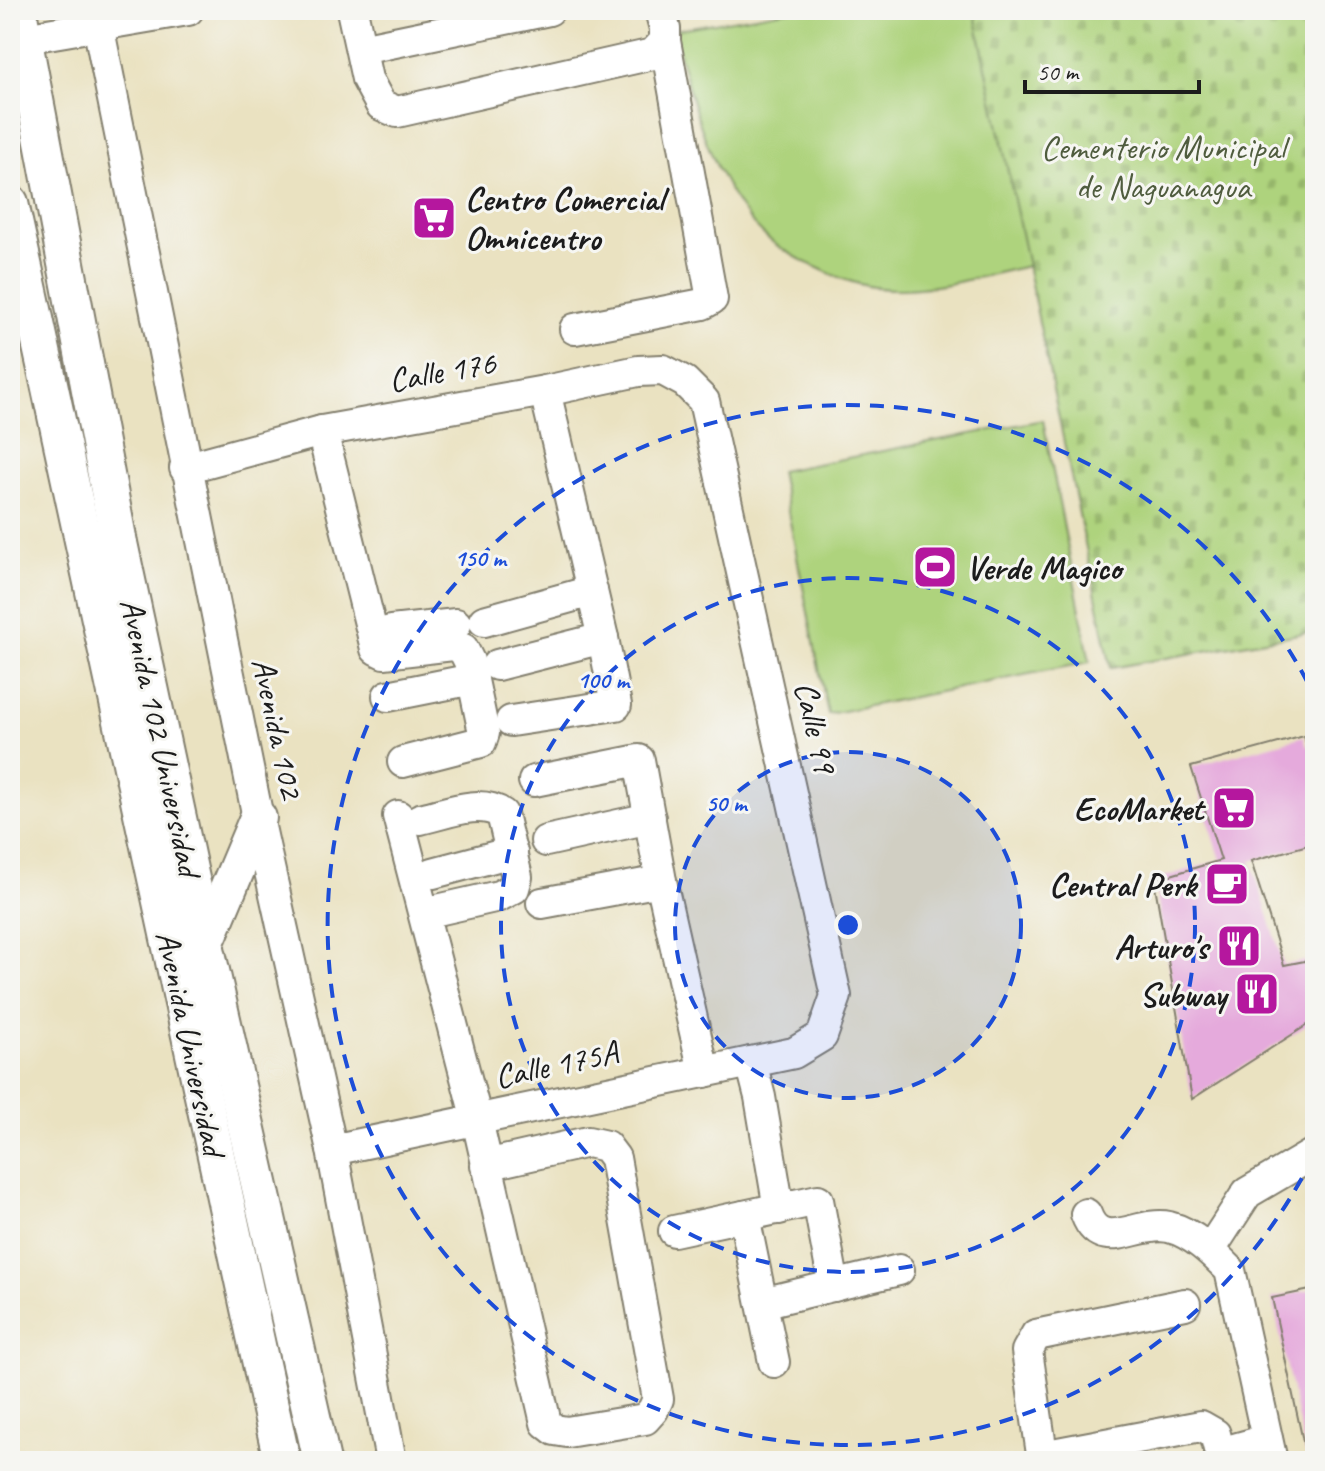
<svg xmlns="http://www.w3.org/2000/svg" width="1325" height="1471" font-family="Caveat,sans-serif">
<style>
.cemetery{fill:url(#cemetery-stones);stroke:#65784c;stroke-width:2}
.green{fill:#aed37d;stroke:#65784c;stroke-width:2}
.building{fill:#e5aadc}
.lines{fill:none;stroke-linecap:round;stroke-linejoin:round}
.minor-casing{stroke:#837f6e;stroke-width:34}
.major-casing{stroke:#837f6e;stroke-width:40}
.minor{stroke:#fff;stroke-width:30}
.major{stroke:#fff;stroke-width:36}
.ring{fill:none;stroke:#1d4ed8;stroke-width:4;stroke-dasharray:14 10}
.labels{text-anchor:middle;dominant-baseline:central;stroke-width:6;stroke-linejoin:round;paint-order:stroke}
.park-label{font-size:34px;fill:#4f5c3e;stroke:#f6f6f2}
.poi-label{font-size:34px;font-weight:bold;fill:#1c1c1c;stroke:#f6f6f2;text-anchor:end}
.street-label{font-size:34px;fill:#1c1c1c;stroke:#f6f6f2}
.centre{fill:#1d4ed8;stroke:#f6f6f2;stroke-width:4}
.ring-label{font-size:24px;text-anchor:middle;font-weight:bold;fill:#1d4ed8;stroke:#f6f6f2;stroke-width:6;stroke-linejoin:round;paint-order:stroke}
</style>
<defs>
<pattern id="cemetery-stones" width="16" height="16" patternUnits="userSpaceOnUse" patternTransform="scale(2)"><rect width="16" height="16" fill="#aed37d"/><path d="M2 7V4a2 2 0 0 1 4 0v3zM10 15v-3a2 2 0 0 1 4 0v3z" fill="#95b56b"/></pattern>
</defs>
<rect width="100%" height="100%" fill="#f6f6f2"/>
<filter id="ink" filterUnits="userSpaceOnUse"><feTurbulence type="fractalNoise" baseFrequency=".0125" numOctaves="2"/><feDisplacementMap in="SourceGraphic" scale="16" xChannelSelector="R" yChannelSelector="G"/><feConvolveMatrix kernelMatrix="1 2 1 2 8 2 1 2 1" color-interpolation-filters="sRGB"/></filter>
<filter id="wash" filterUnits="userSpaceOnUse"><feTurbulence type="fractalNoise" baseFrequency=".006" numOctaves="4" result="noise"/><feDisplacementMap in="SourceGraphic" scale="32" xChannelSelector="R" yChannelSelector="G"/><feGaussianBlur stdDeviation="1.8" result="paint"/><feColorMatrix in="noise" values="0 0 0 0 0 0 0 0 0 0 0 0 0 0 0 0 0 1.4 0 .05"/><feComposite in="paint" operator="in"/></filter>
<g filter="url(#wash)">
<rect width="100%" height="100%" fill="#eae2c1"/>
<polygon class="cemetery" points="974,10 1315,10 1315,631 1111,668"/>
<g class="green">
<path d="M790,10h184l54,256c-42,9 -84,22 -126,23 -28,1 -58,-8 -82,-20 -20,-9 -41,-20 -57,-35 -50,-46 -74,-140 -90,-204z"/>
<polygon points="1043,420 1090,662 828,714 780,471"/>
</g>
<g id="blocks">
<g class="building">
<polygon points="1304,736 1307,746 1315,744 1315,843 1251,861 1284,965 1315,959 1315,1020 1192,1099 1154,880 1221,860 1191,767"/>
<polygon points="1315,1289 1315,1459 1307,1460 1272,1298"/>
</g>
</g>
</g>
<g filter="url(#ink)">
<use href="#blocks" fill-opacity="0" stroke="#837f6e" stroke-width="2"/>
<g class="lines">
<g class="minor-casing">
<g id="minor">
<polyline points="95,10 258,818 332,1150 391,1461"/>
<polyline points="352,10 367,79 381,105 397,112 653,54 665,41 665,29 660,10"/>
<polyline points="10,30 24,38 188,10"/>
<polyline points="361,49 549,10"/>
<polyline points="575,329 703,304 712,299 665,41"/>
<polyline points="322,431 373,636 391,631 456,624"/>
<polyline points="185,468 322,431 545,391 638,371 663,370 685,382 704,401 836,996 822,1036 794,1053 332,1150"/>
<polyline points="484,621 592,591"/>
<polyline points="373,636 376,649 384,653 453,645 463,649 469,661 484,733 481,742 403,762"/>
<polyline points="497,665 603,638"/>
<polyline points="388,696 473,679"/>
<polyline points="511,721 616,705 603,638 545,391"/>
<polyline points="534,781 639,760 661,881 704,1072"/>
<polyline points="398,816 477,1120 546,1423 555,1430 567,1432 645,1419 653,1410 658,1399 615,1158 606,1146 588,1142 486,1165"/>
<path d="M420,819c24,-5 60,-21 82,-5l15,63 -3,11 -15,8 -75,17"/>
<polyline points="546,841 650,818"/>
<polyline points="433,873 512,852"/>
<polyline points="542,903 661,881"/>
<polyline points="751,1062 760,1097 779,1209"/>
<path d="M1086,1214c15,41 52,6 83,13 24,6 44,26 61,43l42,191"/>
<polyline points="744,1216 774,1362"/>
<polyline points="674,1231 818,1200 834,1286"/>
<polyline points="1210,1250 1247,1193 1315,1153"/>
<polyline points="762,1303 899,1270"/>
<polyline points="1042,1456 1201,1426 1215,1434 1220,1453 1267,1440"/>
<polyline points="1043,1461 1027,1351 1036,1335 1185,1304"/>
</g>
</g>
<g class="major-casing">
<g id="major">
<polyline points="18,10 119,543 205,944 322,1461"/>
<polyline points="10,203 282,1461"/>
<polyline points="205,944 258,818"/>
</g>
</g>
<use href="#minor" class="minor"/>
<use href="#major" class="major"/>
</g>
</g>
<circle cx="848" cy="925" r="173" fill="#1d4ed8" fill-opacity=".12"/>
<g class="ring">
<circle cx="848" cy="925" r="173"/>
<circle cx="848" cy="925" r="347"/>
<path d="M1313 1157A520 520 0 1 1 1313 693"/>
</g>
<defs>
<g id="supermarket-square" transform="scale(2.3)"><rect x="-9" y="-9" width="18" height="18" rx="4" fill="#b5179e" stroke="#f6f6f2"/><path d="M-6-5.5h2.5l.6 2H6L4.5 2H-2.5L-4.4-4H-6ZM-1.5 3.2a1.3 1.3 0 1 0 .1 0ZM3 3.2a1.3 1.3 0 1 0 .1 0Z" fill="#fff"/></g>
<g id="stadium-square" transform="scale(2.3)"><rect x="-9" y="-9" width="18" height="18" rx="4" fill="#b5179e" stroke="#f6f6f2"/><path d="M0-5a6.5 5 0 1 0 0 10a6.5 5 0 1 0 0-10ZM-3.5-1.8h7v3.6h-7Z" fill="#fff"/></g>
<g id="cafe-square" transform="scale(2.3)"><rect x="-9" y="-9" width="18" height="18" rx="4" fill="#b5179e" stroke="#f6f6f2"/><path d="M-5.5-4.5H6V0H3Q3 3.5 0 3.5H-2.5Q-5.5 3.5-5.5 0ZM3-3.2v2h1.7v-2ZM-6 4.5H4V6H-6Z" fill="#fff"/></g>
<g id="restaurant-square" transform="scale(2.3)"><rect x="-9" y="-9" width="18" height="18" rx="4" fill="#b5179e" stroke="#f6f6f2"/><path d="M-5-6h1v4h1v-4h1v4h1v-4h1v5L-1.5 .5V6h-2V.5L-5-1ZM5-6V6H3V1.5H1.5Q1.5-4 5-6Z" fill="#fff"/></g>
</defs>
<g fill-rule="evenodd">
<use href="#supermarket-square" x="434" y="218"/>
<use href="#stadium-square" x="935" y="567"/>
<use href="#supermarket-square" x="1234" y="808"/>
<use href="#cafe-square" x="1227" y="884"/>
<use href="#restaurant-square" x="1239" y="946"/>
<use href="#restaurant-square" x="1257" y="994"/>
</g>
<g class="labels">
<g class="park-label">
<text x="1163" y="147">Cementerio Municipal<tspan x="1163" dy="39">de Naguanagua</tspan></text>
</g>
<g class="poi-label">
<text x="465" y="198" text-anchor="start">Centro Comercial<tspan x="465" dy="39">Omnicentro</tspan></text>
<text x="966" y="567" text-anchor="start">Verde Magico</text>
<text x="1203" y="808">EcoMarket</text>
<text x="1196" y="884">Central Perk</text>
<text x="1208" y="946">Arturo's</text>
<text x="1226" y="994">Subway</text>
</g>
<g class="street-label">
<text transform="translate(442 371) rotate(-10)">Calle 176</text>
<text transform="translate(816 727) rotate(77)">Calle 99</text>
<text transform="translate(278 728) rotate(78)">Avenida 102</text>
<text transform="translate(161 737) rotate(78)">Avenida 102 Universidad</text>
<text transform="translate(191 1043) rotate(78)">Avenida Universidad</text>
<text transform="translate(556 1064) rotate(-12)">Calle 175A</text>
</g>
</g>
<circle cx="848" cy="925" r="12" class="centre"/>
<g class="ring-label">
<text x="480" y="566">150 m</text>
<text x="603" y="688">100 m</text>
<text x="726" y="811">50 m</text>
</g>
<rect width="1325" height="1471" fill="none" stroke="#f6f6f2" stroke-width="40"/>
<path d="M1025 80v12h174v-12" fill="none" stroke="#1c1c1c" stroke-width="4"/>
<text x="1037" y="80" font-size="24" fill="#1c1c1c" stroke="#f6f6f2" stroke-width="6" paint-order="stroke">50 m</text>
</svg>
